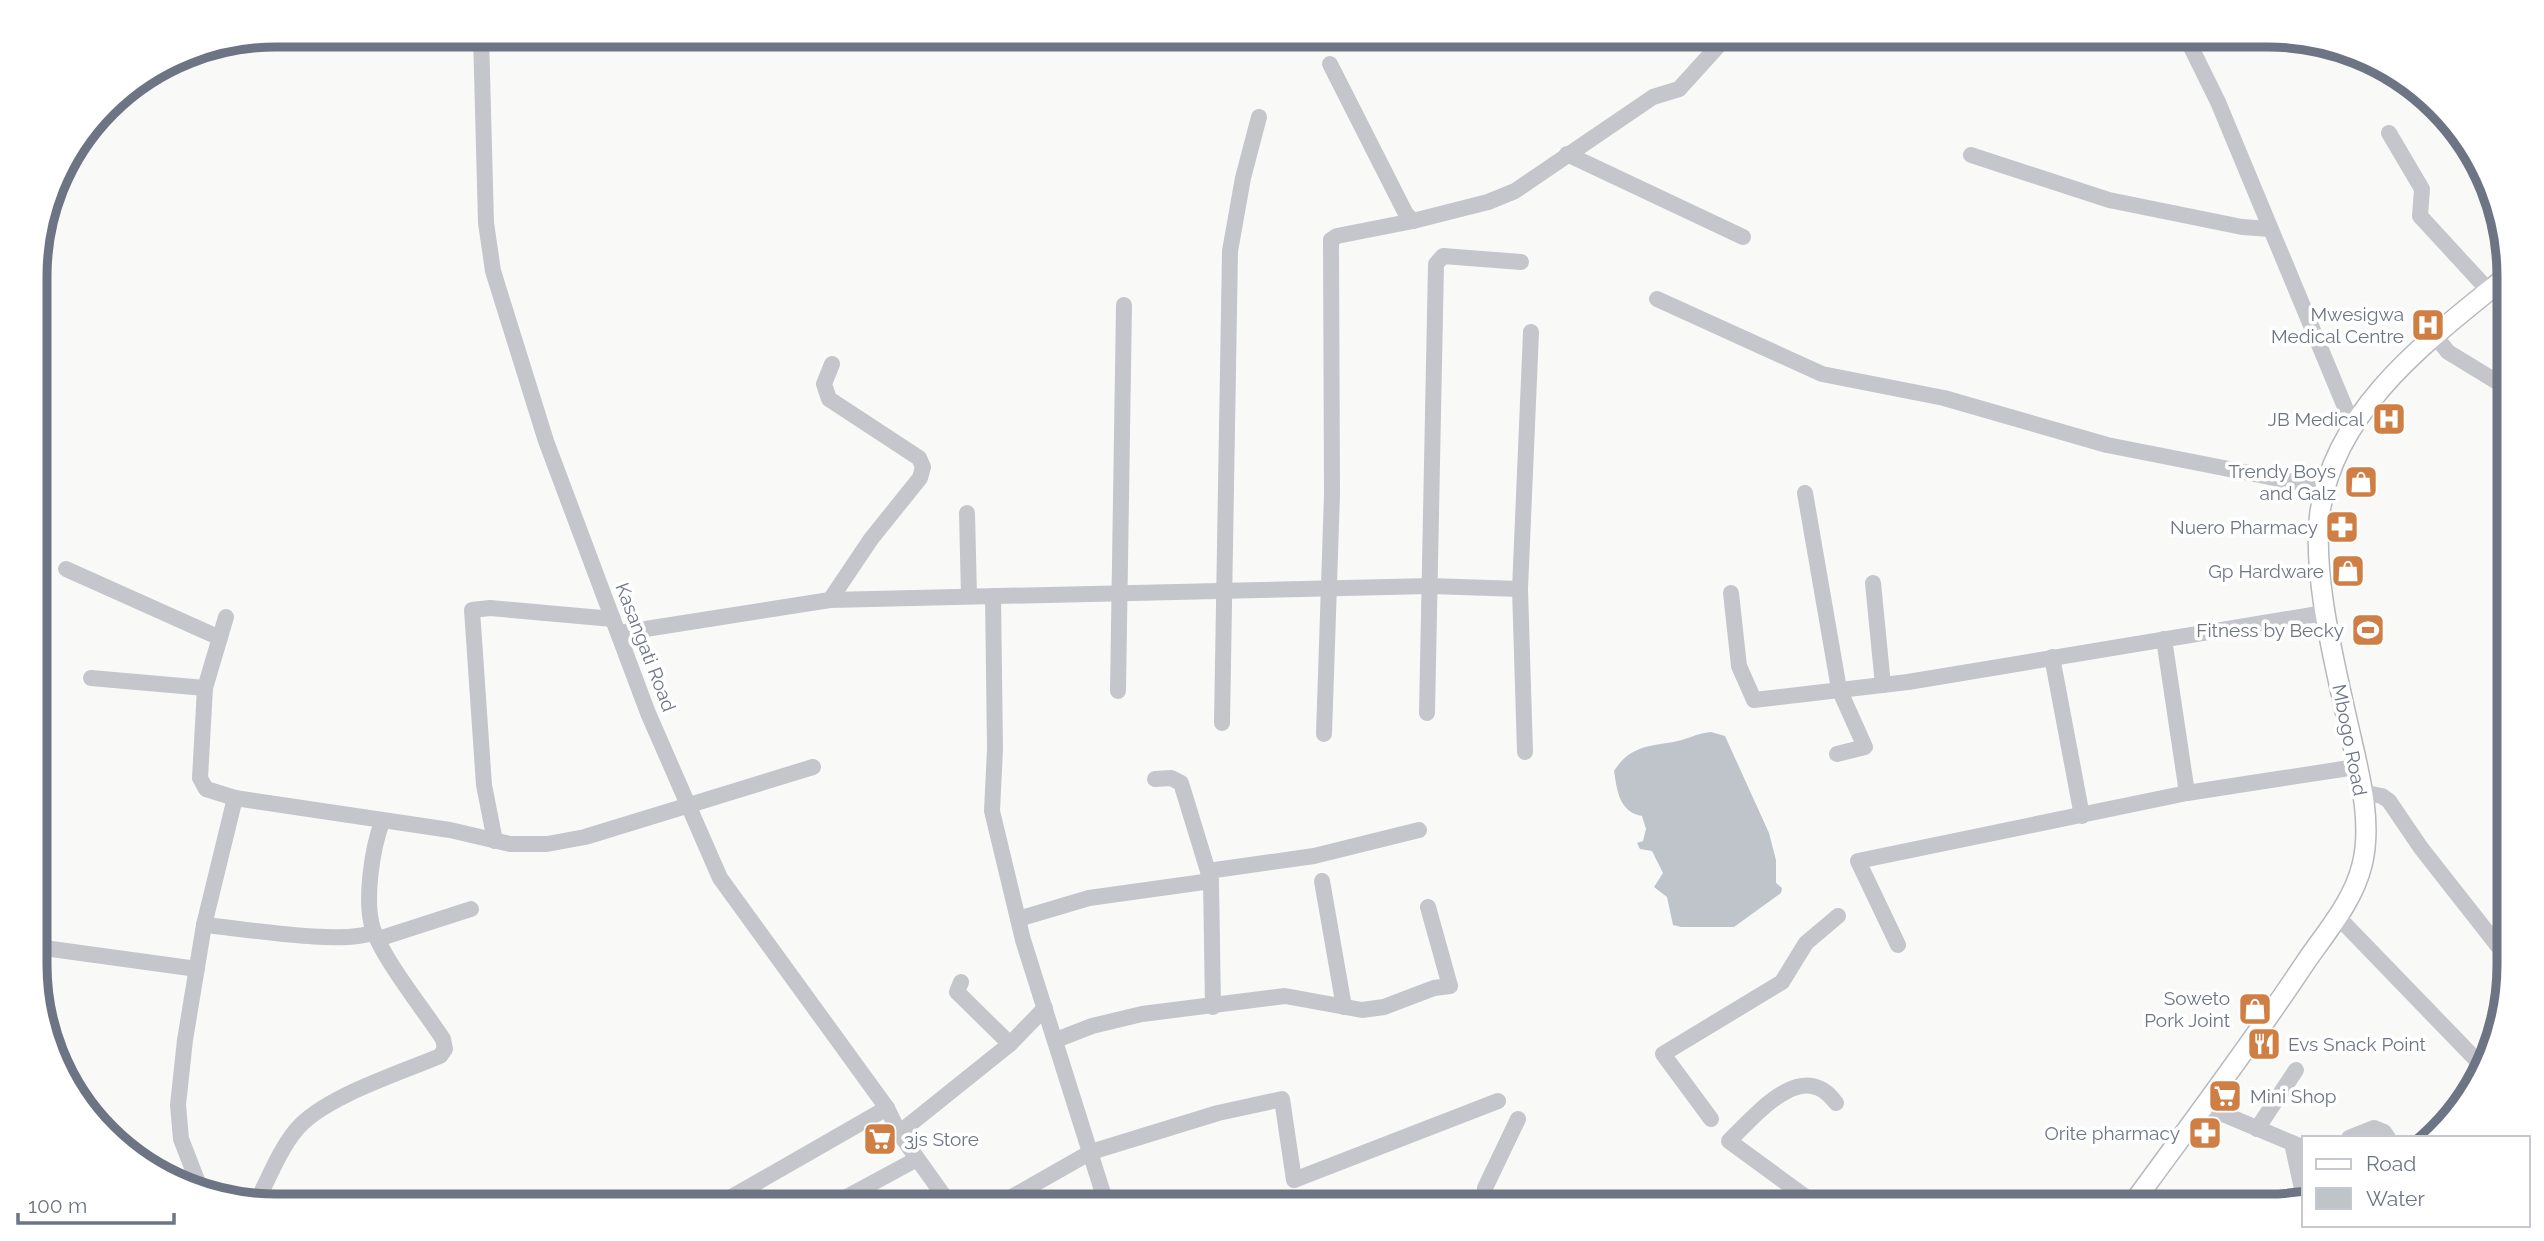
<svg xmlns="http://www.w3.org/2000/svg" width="2544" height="1241" viewBox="0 0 2544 1241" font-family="Raleway,sans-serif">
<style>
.water{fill:#bec4ca}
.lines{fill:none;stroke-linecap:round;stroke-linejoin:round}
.stream{stroke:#bec4ca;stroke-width:3.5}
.major-casing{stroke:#b6b8bd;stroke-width:22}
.minor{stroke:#c4c6cb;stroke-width:16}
.major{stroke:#fff;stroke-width:19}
.labels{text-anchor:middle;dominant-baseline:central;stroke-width:7;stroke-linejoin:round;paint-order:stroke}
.poi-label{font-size:19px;fill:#6d7585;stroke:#fff;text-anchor:end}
.street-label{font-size:19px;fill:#6d7585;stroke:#fff}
.rim{fill:none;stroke:#6d7585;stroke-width:9}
</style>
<rect width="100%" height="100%" fill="#f9faf8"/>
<path class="water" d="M1711,732L1725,736L1769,833L1776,860V883L1782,888L1781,893L1734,927H1681L1673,925L1667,897L1654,887L1663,873L1652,851L1640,849L1637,843L1643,841L1646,829L1642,816C1619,812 1617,790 1614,771C1629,747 1648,746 1673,742C1686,740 1697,733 1711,732Z"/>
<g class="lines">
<g class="stream">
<polyline points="53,197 116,96"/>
<polyline points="36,308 36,258"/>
</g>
<defs>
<path id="major" d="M2131,1206C2190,1125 2250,1046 2305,963C2326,932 2353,902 2362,865C2374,818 2356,762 2346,715C2333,657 2312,571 2320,512C2335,407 2431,338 2507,276"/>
</defs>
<use href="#major" class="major-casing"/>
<g class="minor">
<polyline points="481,35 486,223 493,271 546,441 648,713 720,878 887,1108 899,1133 951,1206"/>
<polyline points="2185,35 2218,102 2352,424"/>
<polyline points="1330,64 1406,214 1413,221"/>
<polyline points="2389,133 2422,189 2420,216 2489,291"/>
<polyline points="1567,154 1743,237"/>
<polyline points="1971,155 2109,200 2242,227 2270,229"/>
<polyline points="1657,299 1822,374 1944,398 2107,445 2325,488"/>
<polyline points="2436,337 2448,352 2507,388"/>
<polyline points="1805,493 1839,689 1865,747 1837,754"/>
<polyline points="967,513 969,596"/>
<polyline points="66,569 220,638"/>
<polyline points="1873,583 1883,685"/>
<polyline points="1520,589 1525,752"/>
<polyline points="1731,593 1739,666 1754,700 1908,682 2324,613"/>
<polyline points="993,596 995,749 992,811 1023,940 1107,1206"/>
<polyline points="830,600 871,539 920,478 923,467 919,458 829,399 824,384 832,364"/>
<polyline points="226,617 205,688 200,778 206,789 235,798"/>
<polyline points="620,633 830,600 1430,586 1520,589 1531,332"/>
<polyline points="2164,639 2187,793"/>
<polyline points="2052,657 2082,816"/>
<polyline points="91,678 205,688"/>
<polyline points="1118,691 1124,305"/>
<polyline points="1427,713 1436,264 1443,256 1521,262"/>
<polyline points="1222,723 1230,251 1243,178 1259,117"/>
<polyline points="1324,734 1332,494 1331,240 1337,236 1413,221 1488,202 1515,191 1653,97 1679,89 1728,35"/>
<polyline points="1155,779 1171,778 1181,783 1211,881 1213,1007"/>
<polyline points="2361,792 2382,796 2389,801 2421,848 2509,960"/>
<polyline points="495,841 484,785 472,610 490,608 613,619"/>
<polyline points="1208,871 1314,856 1419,830"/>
<polyline points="1322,881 1344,1007"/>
<polyline points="2338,917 2485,1069"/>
<polyline points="1018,919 1089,898 1211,881"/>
<path d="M204,925C240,928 345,946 373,932"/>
<polyline points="378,939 471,909"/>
<polyline points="1898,945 1858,861 2187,793 2356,767"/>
<polyline points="37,947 197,969"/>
<polyline points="961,982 957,992 1010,1044"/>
<polyline points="1056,1040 1092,1026 1142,1014 1285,996 1362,1010 1384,1007 1434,988 1450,986 1428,907"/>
<polyline points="2204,1106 2304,1148"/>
<polyline points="1711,1119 1663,1054 1782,982 1806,943 1838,916"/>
<polyline points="2257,1129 2296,1070"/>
<polyline points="899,1133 1010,1044 1045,1008"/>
<polyline points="2349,1138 2374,1128 2384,1132 2388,1138"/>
<polyline points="2292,1143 2304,1198"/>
<polyline points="200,1188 181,1139 178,1105 185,1040 204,925 235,798 450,830 510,844 547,844 585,837 813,767"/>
<path d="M257,1201C269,1178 279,1151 296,1130C323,1097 400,1073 440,1056L445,1049L443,1039C424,1010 383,959 373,929C364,902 372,849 382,822"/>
<polyline points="716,1206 887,1108"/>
<polyline points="830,1206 917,1159"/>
<polyline points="996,1206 1091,1152 1218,1113 1282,1099 1294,1180 1498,1101"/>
<polyline points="1486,1206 1485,1188 1518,1119"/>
<path d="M1818,1206L1729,1141C1755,1116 1803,1056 1836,1103"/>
</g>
<use href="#major" class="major"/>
</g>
<defs>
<symbol id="hospital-square" viewBox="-11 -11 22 22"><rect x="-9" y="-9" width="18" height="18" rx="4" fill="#cf7f43" stroke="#fff"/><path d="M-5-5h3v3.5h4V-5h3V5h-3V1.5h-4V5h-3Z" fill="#fff"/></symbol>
<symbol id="shop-square" viewBox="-11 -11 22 22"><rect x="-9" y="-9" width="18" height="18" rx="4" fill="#cf7f43" stroke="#fff"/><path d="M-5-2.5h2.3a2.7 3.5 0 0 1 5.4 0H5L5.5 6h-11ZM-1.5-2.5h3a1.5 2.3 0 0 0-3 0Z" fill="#fff"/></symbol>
<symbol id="pharmacy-square" viewBox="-11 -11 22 22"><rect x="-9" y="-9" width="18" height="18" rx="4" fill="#cf7f43" stroke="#fff"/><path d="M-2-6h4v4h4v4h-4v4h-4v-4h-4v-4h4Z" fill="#fff"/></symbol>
<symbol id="stadium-square" viewBox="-11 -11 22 22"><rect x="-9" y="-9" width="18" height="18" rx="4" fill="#cf7f43" stroke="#fff"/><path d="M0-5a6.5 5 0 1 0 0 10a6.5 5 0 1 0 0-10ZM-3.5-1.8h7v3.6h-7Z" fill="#fff"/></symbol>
<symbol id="restaurant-square" viewBox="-11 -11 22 22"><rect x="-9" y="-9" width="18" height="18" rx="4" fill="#cf7f43" stroke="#fff"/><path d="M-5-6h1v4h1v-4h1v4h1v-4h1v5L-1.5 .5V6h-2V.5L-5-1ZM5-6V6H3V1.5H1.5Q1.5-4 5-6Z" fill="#fff"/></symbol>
<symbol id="supermarket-square" viewBox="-11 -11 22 22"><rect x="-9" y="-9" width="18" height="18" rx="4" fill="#cf7f43" stroke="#fff"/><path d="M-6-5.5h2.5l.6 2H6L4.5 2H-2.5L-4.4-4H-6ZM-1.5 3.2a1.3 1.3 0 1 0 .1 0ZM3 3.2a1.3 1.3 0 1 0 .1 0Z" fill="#fff"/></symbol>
</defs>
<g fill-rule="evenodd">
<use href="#hospital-square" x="2409" y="306" width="38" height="38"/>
<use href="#hospital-square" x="2370" y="400" width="38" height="38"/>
<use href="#shop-square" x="2342" y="463" width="38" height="38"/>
<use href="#pharmacy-square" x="2323" y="508" width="38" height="38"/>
<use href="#shop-square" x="2329" y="552" width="38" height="38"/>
<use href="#stadium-square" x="2349" y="611" width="38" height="38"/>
<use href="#shop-square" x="2236" y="990" width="38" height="38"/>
<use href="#restaurant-square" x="2245" y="1025" width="38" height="38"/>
<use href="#supermarket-square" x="2206" y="1077" width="38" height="38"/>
<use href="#pharmacy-square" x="2186" y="1114" width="38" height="38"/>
<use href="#supermarket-square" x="861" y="1120" width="38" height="38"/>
</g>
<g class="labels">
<g class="poi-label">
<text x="2404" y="314">Mwesigwa<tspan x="2404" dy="22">Medical Centre</tspan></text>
<text x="2364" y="419">JB Medical</text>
<text x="2336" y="471">Trendy Boys<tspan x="2336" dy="22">and Galz</tspan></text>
<text x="2318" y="527">Nuero Pharmacy</text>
<text x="2324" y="571">Gp Hardware</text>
<text x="2344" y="630">Fitness by Becky</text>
<text x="2230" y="998">Soweto<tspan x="2230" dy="22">Pork Joint</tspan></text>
<text x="2288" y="1044" text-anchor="start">Evs Snack Point</text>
<text x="2250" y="1096" text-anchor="start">Mini Shop</text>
<text x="2180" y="1133">Orite pharmacy</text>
<text x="904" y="1139" text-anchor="start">3js Store</text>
</g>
<g class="street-label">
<text transform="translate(646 647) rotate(69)">Kasangati Road</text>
<text transform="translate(2350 740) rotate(79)">Mbogo Road</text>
</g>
</g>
<path d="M0 0H2544V1241H0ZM276 47H2268A229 229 0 0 1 2497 276V965A229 229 0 0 1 2268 1194H276A229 229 0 0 1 47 965V276A229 229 0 0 1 276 47Z" fill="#fff" fill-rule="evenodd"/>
<path class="rim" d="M276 47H2268A229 229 0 0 1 2497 276V965A229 229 0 0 1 2268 1194H276A229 229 0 0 1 47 965V276A229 229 0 0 1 276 47Z"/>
<rect x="2302" y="1136" width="228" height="91" fill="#ffffff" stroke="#c5c8ce" stroke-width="2"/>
<rect x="2316" y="1159" width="35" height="10" fill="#ffffff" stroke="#c5c8ce" stroke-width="2"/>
<text x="2366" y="1171" font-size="21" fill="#6d7585">Road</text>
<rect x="2316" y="1188" width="35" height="21" fill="#bec4ca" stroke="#c5c8ce" stroke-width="2"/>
<text x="2366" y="1206" font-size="21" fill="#6d7585">Water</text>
<path d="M18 1213v10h156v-10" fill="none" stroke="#6d7585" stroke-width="3.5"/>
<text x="28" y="1213" font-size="21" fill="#6d7585" stroke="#ffffff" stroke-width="5" paint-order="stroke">100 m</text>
</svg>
